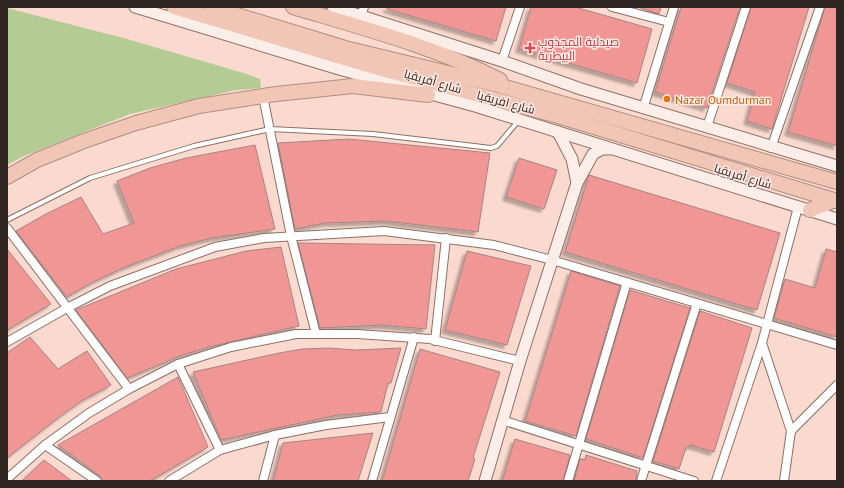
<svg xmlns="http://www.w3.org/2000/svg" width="844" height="488" viewBox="0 0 844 488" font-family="'PT Sans',Cairo,sans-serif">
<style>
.green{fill:#b4cc94}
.building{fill:#f09695;stroke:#a58584;filter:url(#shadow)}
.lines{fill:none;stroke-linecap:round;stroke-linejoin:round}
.lane-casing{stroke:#8c7066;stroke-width:6}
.street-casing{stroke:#8c7066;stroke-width:10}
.secondary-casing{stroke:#8c7066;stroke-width:13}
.highway-casing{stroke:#ae8e82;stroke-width:16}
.lane{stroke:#fff;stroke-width:4}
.street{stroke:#fff;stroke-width:8}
.secondary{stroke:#fbeee9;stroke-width:11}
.highway{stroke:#f2c6b7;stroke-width:14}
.health-dot{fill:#e0444e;stroke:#feeae3;stroke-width:1.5}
.food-dot{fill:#e8710a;stroke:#feeae3;stroke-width:1.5}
.labels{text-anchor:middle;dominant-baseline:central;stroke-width:3;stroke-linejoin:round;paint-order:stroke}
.health-label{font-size:12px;fill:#be3a42;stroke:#feeae3;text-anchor:start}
.street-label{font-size:12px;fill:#312521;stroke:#feeae3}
.food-label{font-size:12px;fill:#c56008;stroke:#feeae3;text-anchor:start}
</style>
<defs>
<filter id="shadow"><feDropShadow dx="-3.5" dy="3.5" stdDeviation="1" flood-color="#0004"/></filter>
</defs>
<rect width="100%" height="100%" fill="#fadace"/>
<polygon class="green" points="7,8 127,39 247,74 260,79 261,88 236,90 130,114 24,156 7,165"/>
<g class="building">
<polygon points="387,7 506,7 496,41 387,9"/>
<polygon points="531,7 575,7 652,29 637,83 519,49"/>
<polygon points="638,7 661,7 659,14"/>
<polygon points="681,7 740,7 707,108 655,92"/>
<polygon points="751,7 809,7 772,129 747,121 755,92 727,83"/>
<polygon points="825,7 837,7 837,146 788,132"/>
<polygon points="349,139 490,153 478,232 386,221 325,223 295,229 278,143"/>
<polygon points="255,145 275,229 212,238 180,246 123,268 91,283 67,297 16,231 46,214 81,197 103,234 134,223 117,181 150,168 186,158"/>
<polygon points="519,158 557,170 544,209 506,197"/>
<polygon points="589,175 780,233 757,310 565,252"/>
<polygon points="298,243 435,245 426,329 382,325 320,328"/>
<polygon points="281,247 299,326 209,347 180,356 127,378 76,310 176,269 246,251"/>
<polygon points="7,249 51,304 7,330"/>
<polygon points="826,249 837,252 837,337 774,318 785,279 815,288"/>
<polygon points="467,251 531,266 507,345 445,330"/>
<polygon points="571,271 620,286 576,436 525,421"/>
<polygon points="630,290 690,308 643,458 586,439"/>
<polygon points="700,311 752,328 714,452 691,445 686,448 679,469 653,461"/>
<polygon points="30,337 58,369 87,351 111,385 83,400 58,418 7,458 7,353"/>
<polygon points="328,348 356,350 401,348 391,383 388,383 381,412 338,415 221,440 193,372 279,353 302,349"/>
<polygon points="420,349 500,372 473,458 475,459 468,481 382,481"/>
<polygon points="178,377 208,447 150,481 103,481 100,476 58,445"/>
<polygon points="373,433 358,481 273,481 283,443"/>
<polygon points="515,439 570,455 563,481 502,481"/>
<polygon points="586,455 637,471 636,481 574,481 580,459 585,460"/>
<polygon points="44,460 72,481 22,481"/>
</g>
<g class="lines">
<defs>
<polyline id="lane" points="7,220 90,178 194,146 270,129 373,134 491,148 497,146 519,120"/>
<g id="street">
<polyline points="612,7 669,22"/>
<polyline points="361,16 364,7"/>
<polyline points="502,61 520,7"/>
<polyline points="263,96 291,236 316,334"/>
<polyline points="643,109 674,7"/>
<polyline points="707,127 746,7"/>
<polyline points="771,148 820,7"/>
<polyline points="7,228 129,389"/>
<polyline points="435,341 446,238"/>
<polyline points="7,342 67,308 110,286 215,247 264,238 384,231 494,245 552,260 837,345"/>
<polyline points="762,343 791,431 784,481"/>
<polyline points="178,364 220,450"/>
<polyline points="502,420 694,481"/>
<polyline points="791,431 837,385"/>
<polyline points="45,445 97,481"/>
<polyline points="7,479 45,445 89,413 129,389 178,364 231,347 296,334 357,334 430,339 520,361"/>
<polyline points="169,481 220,450 275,435 326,425 390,417"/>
<polyline points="263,481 275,435"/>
<polyline points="372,481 414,337"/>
<polyline points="568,481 627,282"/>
<polyline points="641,481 697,303"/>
<polyline points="716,481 762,343 798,207"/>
</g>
<g id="secondary">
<polyline points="135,7 339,69 475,106 837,219"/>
<polyline points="333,7 502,61 581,89 837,166"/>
<polyline points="558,132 572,159 577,183"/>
<polyline points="485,481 520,361 577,183 593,154 602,149 610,149"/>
</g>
<g id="highway">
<polyline points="174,7 378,68 558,116 837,201"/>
<polyline points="211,7 345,48 498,85 837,182"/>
<path d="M293,7C363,28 435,47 500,80"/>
<polyline points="7,177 37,160 84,141 136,123 199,106 276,94 353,86 428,95"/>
<polyline points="810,210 835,200"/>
</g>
</defs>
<use href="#lane" class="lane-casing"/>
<use href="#street" class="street-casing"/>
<use href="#secondary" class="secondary-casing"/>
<use href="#highway" class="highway-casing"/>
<use href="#lane" class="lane"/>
<use href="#street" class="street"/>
<use href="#secondary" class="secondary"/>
<use href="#highway" class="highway"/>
</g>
<path class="health-dot" d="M528 42h4v4h4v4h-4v4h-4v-4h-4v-4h4z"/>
<circle class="food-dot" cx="667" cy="99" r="4"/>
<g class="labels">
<g class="health-label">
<text x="538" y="41">صيدلية المجذوب<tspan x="538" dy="14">البيطرية</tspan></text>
</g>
<g class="street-label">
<text transform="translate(433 81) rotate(16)">شارع أفريقيا</text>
<text transform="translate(506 102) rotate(15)">شارع افريقيا</text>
<text transform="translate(743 176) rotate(17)">شارع أفريقيا</text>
</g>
<g class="food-label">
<text x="675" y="99">Nazar Oumdurman</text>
</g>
</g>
<rect width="844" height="488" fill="none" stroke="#312521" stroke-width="16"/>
</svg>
